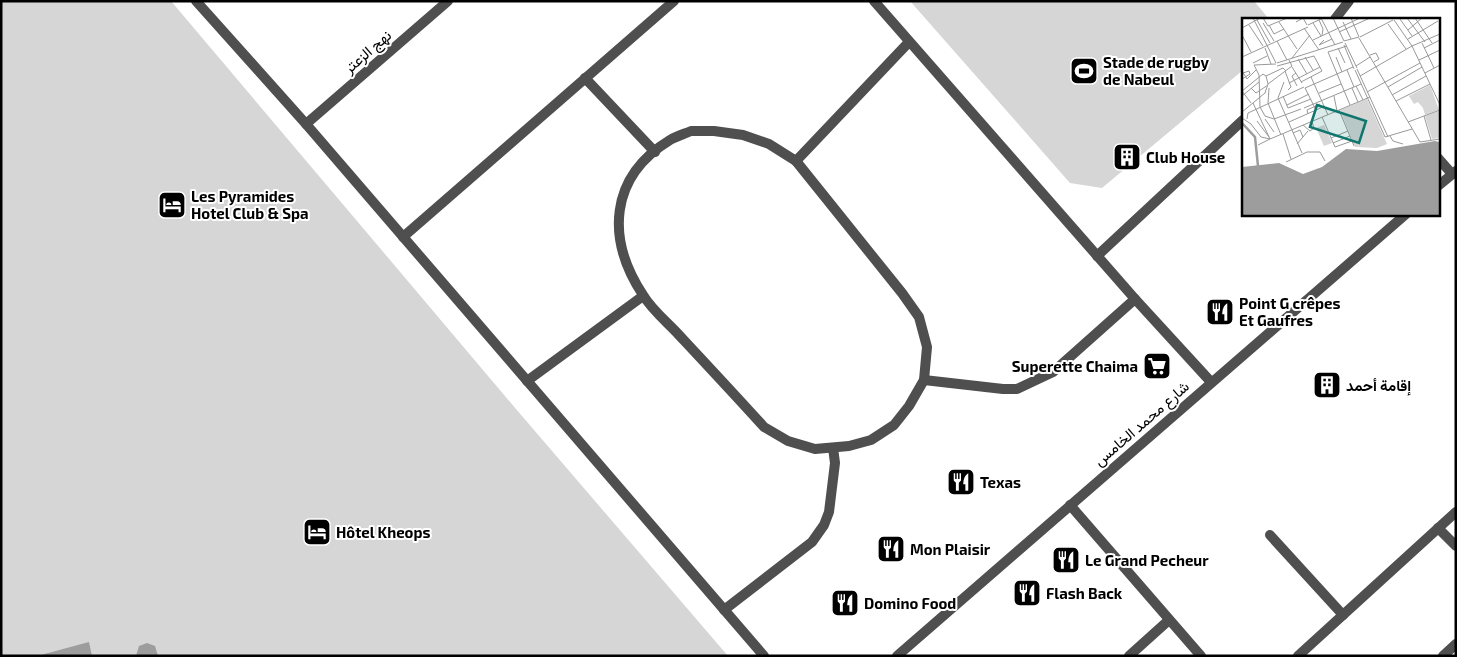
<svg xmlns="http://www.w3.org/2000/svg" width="1457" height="657" viewBox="0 0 1457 657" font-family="'Exo 2',Vazirmatn,sans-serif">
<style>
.green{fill:#d6d6d6}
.water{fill:#9d9d9d}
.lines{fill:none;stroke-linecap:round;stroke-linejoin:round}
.minor{stroke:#4f4f4f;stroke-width:10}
.labels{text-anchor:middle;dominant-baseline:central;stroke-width:4;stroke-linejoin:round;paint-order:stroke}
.street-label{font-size:15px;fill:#000;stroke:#fff}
.poi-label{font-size:15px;font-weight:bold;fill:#000;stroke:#fff;text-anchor:start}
.inset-river{fill:none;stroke:#9d9d9d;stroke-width:2.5}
.inset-road{fill:none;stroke:#999;stroke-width:1}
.view{fill:#0f766e;fill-opacity:0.15;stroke:#0f766e;stroke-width:2.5}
.inset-edge{fill:none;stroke:#000;stroke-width:2.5}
</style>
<rect width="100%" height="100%" fill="#fff"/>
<g class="green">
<polygon points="1,1 171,1 516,409 728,656 1,656"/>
<polygon points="910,1 1254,1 1269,19 1243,19 1243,70 1102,188 1070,183"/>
</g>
<g class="water">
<polygon points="89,642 92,656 37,656"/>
<polygon points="147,643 155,646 158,656 136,656 139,646"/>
</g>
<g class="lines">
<g class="minor">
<polyline points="196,1 306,124 764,656"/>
<polyline points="874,1 1135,299 1211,382"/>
<polyline points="1335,19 1349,1"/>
<polyline points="585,78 655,152"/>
<polyline points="306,124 448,1"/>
<path d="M691,131H714L743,135L769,144L796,161L902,293L919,317L927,347L924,380L909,406L894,425L871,440L849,446L815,449L788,441L764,427C736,396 707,365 679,335C667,322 652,310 643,295C606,239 609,177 670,140C677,136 684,134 691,131Z"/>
<polyline points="1438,158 1452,174"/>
<polyline points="796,161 909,42"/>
<polyline points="1438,186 1456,171"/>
<polyline points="403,237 674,1"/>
<polyline points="1097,256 1243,120"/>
<polyline points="924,380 1003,389 1017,389 1053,372 1135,299"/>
<polyline points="527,381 643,296"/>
<polyline points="1070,505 1201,656"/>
<polyline points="1438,528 1456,546"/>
<polyline points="1270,535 1343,615"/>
<polyline points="724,610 812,542 824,525 829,512 835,463 833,448"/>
<polyline points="897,656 1406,214"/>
<polyline points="1129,656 1169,620"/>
<polyline points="1298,656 1456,512"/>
<polyline points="1443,656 1456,644"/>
</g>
</g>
<defs>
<symbol id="stadium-square" viewBox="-11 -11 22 22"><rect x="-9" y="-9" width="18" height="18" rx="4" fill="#000" stroke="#fff"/><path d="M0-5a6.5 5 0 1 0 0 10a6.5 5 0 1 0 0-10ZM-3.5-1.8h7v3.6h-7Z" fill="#fff"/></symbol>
<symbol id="building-square" viewBox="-11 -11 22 22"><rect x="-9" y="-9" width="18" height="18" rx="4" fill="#000" stroke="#fff"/><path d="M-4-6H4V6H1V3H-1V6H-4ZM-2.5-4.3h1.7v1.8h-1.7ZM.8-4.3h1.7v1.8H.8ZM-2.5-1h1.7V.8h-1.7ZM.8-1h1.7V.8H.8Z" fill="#fff"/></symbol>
<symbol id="hotel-square" viewBox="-11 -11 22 22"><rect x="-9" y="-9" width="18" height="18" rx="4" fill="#000" stroke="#fff"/><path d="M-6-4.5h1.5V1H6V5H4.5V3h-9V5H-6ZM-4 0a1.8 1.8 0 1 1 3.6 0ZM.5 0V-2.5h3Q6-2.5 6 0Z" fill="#fff"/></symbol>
<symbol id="restaurant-square" viewBox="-11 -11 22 22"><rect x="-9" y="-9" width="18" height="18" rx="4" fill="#000" stroke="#fff"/><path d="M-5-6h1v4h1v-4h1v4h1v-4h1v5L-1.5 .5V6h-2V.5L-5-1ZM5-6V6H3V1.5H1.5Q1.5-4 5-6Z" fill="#fff"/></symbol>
<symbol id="supermarket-square" viewBox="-11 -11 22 22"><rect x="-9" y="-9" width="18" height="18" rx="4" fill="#000" stroke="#fff"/><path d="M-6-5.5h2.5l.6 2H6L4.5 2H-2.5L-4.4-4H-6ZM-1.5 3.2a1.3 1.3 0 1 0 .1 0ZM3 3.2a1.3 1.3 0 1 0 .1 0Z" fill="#fff"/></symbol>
</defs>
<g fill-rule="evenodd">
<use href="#stadium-square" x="1068" y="55" width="32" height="32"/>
<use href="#building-square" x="1111" y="141" width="32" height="32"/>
<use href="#hotel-square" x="156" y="189" width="32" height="32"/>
<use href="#restaurant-square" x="1204" y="296" width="32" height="32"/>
<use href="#supermarket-square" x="1141" y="350" width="32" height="32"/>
<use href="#building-square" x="1311" y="369" width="32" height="32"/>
<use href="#restaurant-square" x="945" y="466" width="32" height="32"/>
<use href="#hotel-square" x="301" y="516" width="32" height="32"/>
<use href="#restaurant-square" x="875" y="533" width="32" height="32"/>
<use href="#restaurant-square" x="1050" y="544" width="32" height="32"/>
<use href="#restaurant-square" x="1011" y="577" width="32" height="32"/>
<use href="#restaurant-square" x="829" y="587" width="32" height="32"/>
</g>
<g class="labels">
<g class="street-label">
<text transform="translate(367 51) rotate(-41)">نهج الزعتر</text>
<text transform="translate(1141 423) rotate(-41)">شارع محمد الخامس</text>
</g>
<g class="poi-label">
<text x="1103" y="62">Stade de rugby<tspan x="1103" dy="17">de Nabeul</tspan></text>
<text x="1146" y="157">Club House</text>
<text x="191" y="196">Les Pyramides<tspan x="191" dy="17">Hotel Club &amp; Spa</tspan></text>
<text x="1239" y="303">Point G crêpes<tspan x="1239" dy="17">Et Gaufres</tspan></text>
<text x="1138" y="366" text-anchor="end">Superette Chaima</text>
<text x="1346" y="385">إقامة أحمد</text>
<text x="980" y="482">Texas</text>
<text x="336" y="532">Hôtel Kheops</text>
<text x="910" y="549">Mon Plaisir</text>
<text x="1085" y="560">Le Grand Pecheur</text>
<text x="1046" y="593">Flash Back</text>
<text x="864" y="603">Domino Food</text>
</g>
</g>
<g transform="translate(1242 18)">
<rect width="198" height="198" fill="#fff"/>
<path d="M188,67L197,92L183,97L181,90L176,84L172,86L167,78ZM125,81L145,126L135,130L113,129L98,92ZM197,93V120L190,121L183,98ZM82,107L90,125L82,128L74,110Z" fill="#d6d6d6"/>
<path d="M193,123L197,124V197H0V149L37,145L61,156L80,149L104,131L135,133Z" fill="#9d9d9d"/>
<path class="inset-river" d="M0,105L13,119L16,148"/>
<path class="inset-road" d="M11,0L34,45M21,0L26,8L45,0M79,0L93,27M91,0L102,23M109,0L117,19M165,0L183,24M173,0L190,25M158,1L170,18M15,2L28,25M77,2L81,11L80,17M152,2L170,28L198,87M37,4L55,31M54,4L61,0L65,7M101,4L109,21M21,5L32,23M71,5L79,18M146,6L164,31M7,7L21,28M27,7L32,16L42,11M66,7L81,0M0,10L18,0M62,10L77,32M166,12L180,0M97,14L128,0M0,17L9,34M118,19L151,2M117,20L178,124L198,121M166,21L196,3M71,22L118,0M82,22L77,27L90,21M35,23L45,42M102,23L117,19M103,25L115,50M180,25L192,50M102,27L112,51M105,28L86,34L108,87M170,28L198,16M23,30L29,46M96,30L103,45M182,30L198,22M128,37L134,35L137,41L132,44M0,39L66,9M63,39L71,52M94,39L100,54M50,40L68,17M56,41L65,56M177,42L198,32M11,45L25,38M35,45L101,24M12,47L17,57L18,89L23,98L32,101L59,91M12,47L34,46M35,48L72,38L80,53L59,64M114,48L128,39M50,49L60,65M115,51L146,119M105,52L112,69M113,52L143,119L170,111M0,53L5,61L14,52M43,53L49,69L46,72M54,55L50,58L55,68M183,55L198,47M118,58L170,28M69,59L86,97M0,61L8,56L7,53L1,55M42,64L36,80L60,135M47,65L78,49M26,66L24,58L41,50L44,53M114,68L121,82M146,69L180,49M9,70L14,75L26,67M27,70L26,85L39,117M63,70L111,49M63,70L74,92M110,70L116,84M125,74L178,45M77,75L99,66M150,77L184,58M0,78L17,64M41,78L46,90L69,81M92,78L95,93M154,83L188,66M9,85L0,73L21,56L24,58M11,85L28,121L16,127M45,87L67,76M62,90L119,66M97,92L112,128M0,94L23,75L26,66L50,48L47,42M66,96L65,92L78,86M182,98L189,122M80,99L93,129L110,123M0,100L9,106L19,119L28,121L128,79M5,101L6,95L62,69M23,101L32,114M15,103L27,119M47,104L83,88M166,104L198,92M61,107L68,113L72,110L70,104M51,115L58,112L61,119M41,116L49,141M148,118L151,123L161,126M89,120L106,113M91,125L108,118M55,126L66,113M44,144L65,134H78L83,143"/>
<path class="view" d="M75,87L124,103L117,125L68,109Z"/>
<rect width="198" height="198" class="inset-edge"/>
</g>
<rect width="1457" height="657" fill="none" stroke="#000000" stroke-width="5"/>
</svg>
